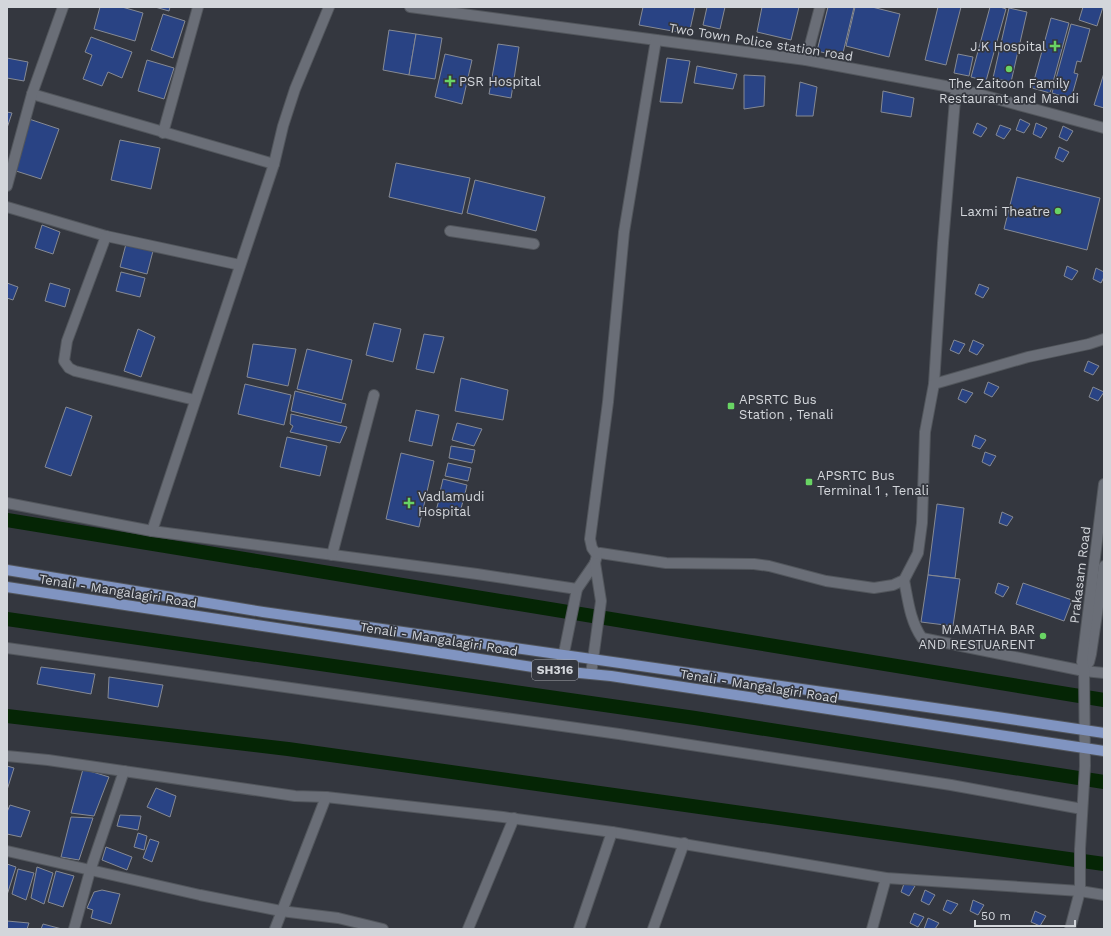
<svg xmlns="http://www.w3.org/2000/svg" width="1111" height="936" viewBox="0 0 1111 936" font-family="'Work Sans',sans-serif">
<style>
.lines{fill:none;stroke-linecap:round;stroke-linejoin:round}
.canal{stroke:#052505;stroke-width:14}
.building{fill:#294384;stroke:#868a93}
.street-casing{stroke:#52565c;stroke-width:12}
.secondary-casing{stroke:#52565c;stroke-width:12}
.primary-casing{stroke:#52565c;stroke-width:12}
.street{stroke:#6a6e77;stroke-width:10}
.secondary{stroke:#6a6e77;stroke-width:10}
.primary{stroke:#8094c1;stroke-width:10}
.poi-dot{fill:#69d464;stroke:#34373f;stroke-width:1.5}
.labels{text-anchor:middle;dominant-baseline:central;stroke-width:3.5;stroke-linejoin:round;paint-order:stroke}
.shield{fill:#34373f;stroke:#a3a6ac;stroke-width:1}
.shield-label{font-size:12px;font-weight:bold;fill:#d3d6db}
.street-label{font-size:13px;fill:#d3d6db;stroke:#34373f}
.poi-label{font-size:13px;fill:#d3d6db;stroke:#34373f;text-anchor:start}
</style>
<rect width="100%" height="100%" fill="#34373f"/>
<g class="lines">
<g class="canal">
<polyline points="7,520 1104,700"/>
<polyline points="7,619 695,718 1104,782"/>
<polyline points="7,716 288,749 1104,864"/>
</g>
</g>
<g class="building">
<polygon points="100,7 122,7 143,13 135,41 94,29"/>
<polygon points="155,7 170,7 169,11"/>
<polygon points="643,7 695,7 689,34 639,25"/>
<polygon points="707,7 725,7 720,29 703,25"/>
<polygon points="762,7 799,7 791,40 757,32"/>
<polygon points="828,7 854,7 842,57 817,51"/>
<polygon points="855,7 872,7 900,14 889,57 846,46"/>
<polygon points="938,7 961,7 946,65 925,60"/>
<polygon points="990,7 1000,7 1006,9 986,81 971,77"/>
<polygon points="1083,7 1103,7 1097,26 1079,20"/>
<polygon points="1009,8 1027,12 1011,82 993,78"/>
<polygon points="163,14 185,21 173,58 151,50"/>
<polygon points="1051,18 1069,23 1050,93 1032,88"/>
<polygon points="1071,24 1090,29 1081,62 1077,61 1074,73 1078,74 1071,99 1052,93"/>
<polygon points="389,30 416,34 409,75 383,70"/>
<polygon points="416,34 442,38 435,79 409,75"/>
<polygon points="91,37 132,52 122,78 108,72 102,86 83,79 92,55 85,52"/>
<polygon points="498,44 519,47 511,98 489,94"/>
<polygon points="445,54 472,60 462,104 435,97"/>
<polygon points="958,54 973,57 969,76 954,73"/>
<polygon points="7,58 28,62 24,81 7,78"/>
<polygon points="667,58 690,61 682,103 660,102"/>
<polygon points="147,60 174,68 164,99 138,91"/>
<polygon points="697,66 737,74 733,89 694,83"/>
<polygon points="1104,73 1104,108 1094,105"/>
<polygon points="744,75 765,76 764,106 744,109"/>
<polygon points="800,82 817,87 813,116 796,116"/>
<polygon points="883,91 914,98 911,117 881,112"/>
<polygon points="7,112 12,113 7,128"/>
<polygon points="29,119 59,129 41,179 13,170"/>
<polygon points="1020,119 1030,124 1024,133 1016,130"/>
<polygon points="977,123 987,128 981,137 973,133"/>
<polygon points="1036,123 1047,128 1041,138 1033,134"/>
<polygon points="1000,125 1011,129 1004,139 996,135"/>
<polygon points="1063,126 1073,131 1067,141 1059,137"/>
<polygon points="120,140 160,148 151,189 111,180"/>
<polygon points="1059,147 1069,152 1063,162 1055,158"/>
<polygon points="396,163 470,178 462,214 389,197"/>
<polygon points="1017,177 1100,198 1087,250 1004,229"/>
<polygon points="475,180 545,197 536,231 467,213"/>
<polygon points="42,225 60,232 53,254 35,248"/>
<polygon points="126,244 153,251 147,274 120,267"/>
<polygon points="1067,266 1078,271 1072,280 1064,276"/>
<polygon points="1096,268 1104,272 1104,277 1101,283 1093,279"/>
<polygon points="121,272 145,278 140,297 116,291"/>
<polygon points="7,283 18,287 13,300 7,298"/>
<polygon points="50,283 70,289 65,307 45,301"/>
<polygon points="979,284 989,288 983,298 975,294"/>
<polygon points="374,323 401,329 393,362 366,355"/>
<polygon points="138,329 155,337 141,377 124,371"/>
<polygon points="424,334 444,337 434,373 416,369"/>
<polygon points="954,340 965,344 959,354 950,350"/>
<polygon points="973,340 984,345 977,355 969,351"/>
<polygon points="253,344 296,349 288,386 247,377"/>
<polygon points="307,349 352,360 342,400 297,389"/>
<polygon points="1088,361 1099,366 1093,375 1084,371"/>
<polygon points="461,378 508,390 503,420 455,411"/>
<polygon points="988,382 999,387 992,397 984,393"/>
<polygon points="245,384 291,395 284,425 238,414"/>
<polygon points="1093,387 1104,392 1098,401 1089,397"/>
<polygon points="962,389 973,393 966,403 958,399"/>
<polygon points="295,391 346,404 341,423 291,411"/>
<polygon points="66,407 92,416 71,476 45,467"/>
<polygon points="416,410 439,415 432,446 409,441"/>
<polygon points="291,414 347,427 340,443 290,432 293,426 290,424"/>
<polygon points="457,423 482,429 474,446 452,440"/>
<polygon points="975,435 986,440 980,449 972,446"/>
<polygon points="287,437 327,446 320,476 280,467"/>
<polygon points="451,446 475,450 472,463 449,458"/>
<polygon points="985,452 996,456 990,466 982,462"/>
<polygon points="401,453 434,461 419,527 386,519"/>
<polygon points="448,463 471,468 468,481 445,476"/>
<polygon points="443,479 467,485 464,498 440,492"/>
<polygon points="440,496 463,501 459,516 436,511"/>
<polygon points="937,504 964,508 955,578 928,575"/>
<polygon points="1002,512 1013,517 1007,526 999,523"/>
<polygon points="928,575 960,579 953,626 921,622"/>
<polygon points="998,583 1009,587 1003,597 995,593"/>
<polygon points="1023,583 1072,600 1064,621 1016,604"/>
<polygon points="41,667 95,674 91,694 37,684"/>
<polygon points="109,677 163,685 158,707 108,698"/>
<polygon points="7,766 14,768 7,790"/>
<polygon points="83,769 109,777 94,816 71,813"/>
<polygon points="156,788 176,796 170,817 147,807"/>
<polygon points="10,805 30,811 21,837 7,834 7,812"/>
<polygon points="120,815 141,816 138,830 117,826"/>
<polygon points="71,817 93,818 79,860 61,857"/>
<polygon points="138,833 147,836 144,850 134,847"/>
<polygon points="150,839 159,842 152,862 143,858"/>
<polygon points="106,847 132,857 127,870 102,860"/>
<polygon points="7,864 16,867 7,895"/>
<polygon points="37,867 53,873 44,904 31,898"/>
<polygon points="18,869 34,873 26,900 12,894"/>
<polygon points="56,871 74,876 63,907 48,902"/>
<polygon points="905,881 915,886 909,896 901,892"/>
<polygon points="102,890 120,894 111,924 91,918 93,910 87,908 94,892"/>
<polygon points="925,890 935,895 929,905 921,901"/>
<polygon points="947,900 958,904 951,914 943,910"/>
<polygon points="973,900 984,905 978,915 970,911"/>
<polygon points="1035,911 1046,916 1040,926 1031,922"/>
<polygon points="914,913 924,917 918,927 910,923"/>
<polygon points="928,918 939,923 935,929 924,929"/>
<polygon points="7,921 29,923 27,929 7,929"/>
<polygon points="43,924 62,929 41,929"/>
</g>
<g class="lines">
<defs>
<g id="street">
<polyline points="806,60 820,7"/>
<polyline points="32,94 274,164"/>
<polyline points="163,133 198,7"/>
<polyline points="7,186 32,94 63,7"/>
<polyline points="7,207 106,236 240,265"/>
<polyline points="450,231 534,244"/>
<polyline points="106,236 67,341 64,361 69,368 75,371 195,400"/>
<polyline points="934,384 943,243 956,88"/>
<polyline points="7,503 152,531 477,574 577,589"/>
<polyline points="152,531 274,164 283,126 295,89 329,7"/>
<polyline points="332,555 374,395"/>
<polyline points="595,563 597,555 600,553 666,563 754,564 769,566 826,581 874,588 893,585 904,580 918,553 922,523 925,432 934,384 1028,357 1089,344 1104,339"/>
<path d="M904,580C908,600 910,621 922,638L1084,671L1104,673"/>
<polyline points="7,648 619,734 951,785 1082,809"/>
<polyline points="7,756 48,760 295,796 326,797 503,817 612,832 886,878 1080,891 1104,895"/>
<polyline points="7,851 200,895 281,911 338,918 383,929"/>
<polyline points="74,929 90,871 124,771"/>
<polyline points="275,929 326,797"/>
<polyline points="468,929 514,818"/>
<polyline points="579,929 612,832"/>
<polyline points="653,929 684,843"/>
<polyline points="872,929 886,878"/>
</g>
<g id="secondary">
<polyline points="410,7 806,60 956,88 1104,128"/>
<polyline points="597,555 592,548 590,539 608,402 624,232 656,40"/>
<polyline points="1084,668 1089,662 1091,654 1104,566"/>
<polyline points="559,671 565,648 577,589 595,563"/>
<polyline points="591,674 601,601 595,563"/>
<polyline points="1070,929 1080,891 1080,849 1085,766 1084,668 1082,662 1104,484"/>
</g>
<g id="primary">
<polyline points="7,570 263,612 997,717 1104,733"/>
<polyline points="7,587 559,671 611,676 1104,751"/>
</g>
</defs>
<use href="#street" class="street-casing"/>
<use href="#secondary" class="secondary-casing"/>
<use href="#primary" class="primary-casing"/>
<use href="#street" class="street"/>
<use href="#secondary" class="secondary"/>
<use href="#primary" class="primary"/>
</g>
<g class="poi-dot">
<path d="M1053 40h4v4h4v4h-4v4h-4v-4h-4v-4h4z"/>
<circle cx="1009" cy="69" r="4"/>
<path d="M448 75h4v4h4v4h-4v4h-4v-4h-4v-4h4z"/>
<circle cx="1058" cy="211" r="4"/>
<rect x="727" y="402" width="8" height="8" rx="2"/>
<rect x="805" y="478" width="8" height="8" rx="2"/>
<path d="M407 497h4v4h4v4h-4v4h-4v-4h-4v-4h4z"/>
<circle cx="1043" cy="636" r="4"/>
</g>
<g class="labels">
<rect class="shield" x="532" y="660" width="46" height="20" rx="3"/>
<g class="shield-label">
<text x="555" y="670">SH316</text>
</g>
<g class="street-label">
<text transform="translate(761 42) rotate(9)">Two Town Police station road</text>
<text transform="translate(1080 575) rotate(-83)">Prakasam Road</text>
<text transform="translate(118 591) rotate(9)">Tenali - Mangalagiri Road</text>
<text transform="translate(439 639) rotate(9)">Tenali - Mangalagiri Road</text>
<text transform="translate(759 686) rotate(9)">Tenali - Mangalagiri Road</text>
</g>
<g class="poi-label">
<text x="1046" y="46" text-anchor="end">J.K Hospital</text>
<text x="459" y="81">PSR Hospital</text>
<text x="1009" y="83" text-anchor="middle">The Zaitoon Family<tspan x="1009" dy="15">Restaurant and Mandi</tspan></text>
<text x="1050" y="211" text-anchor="end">Laxmi Theatre</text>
<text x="739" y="399">APSRTC Bus<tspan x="739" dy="15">Station , Tenali</tspan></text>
<text x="817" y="475">APSRTC Bus<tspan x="817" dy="15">Terminal 1 , Tenali</tspan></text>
<text x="418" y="496">Vadlamudi<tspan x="418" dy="15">Hospital</tspan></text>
<text x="1035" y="629" text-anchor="end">MAMATHA BAR<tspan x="1035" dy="15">AND RESTUARENT</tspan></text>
</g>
</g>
<rect width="1111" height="936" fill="none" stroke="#d3d6db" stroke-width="16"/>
<path d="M975 920v6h100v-6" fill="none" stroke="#d3d6db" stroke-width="2"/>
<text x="981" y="920" font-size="12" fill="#d3d6db" stroke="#34373f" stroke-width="3" paint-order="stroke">50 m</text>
</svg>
